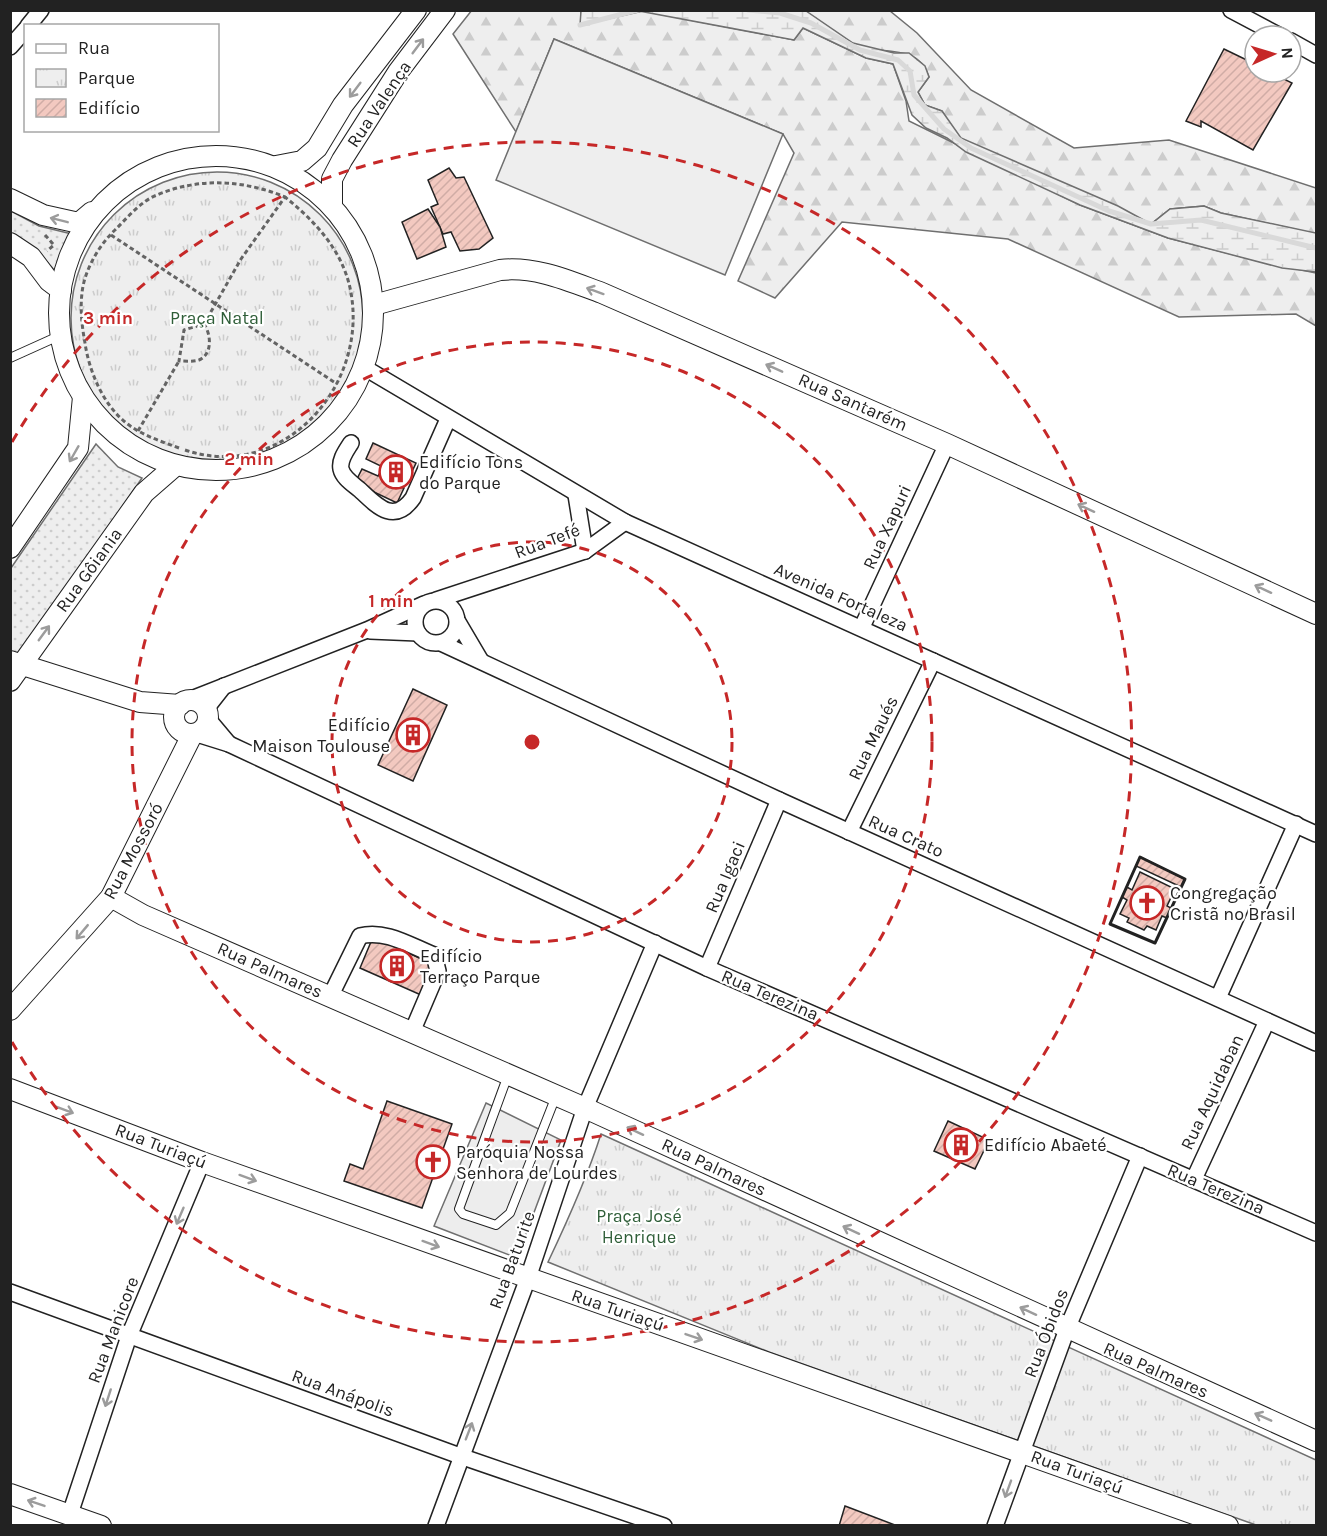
<svg xmlns="http://www.w3.org/2000/svg" width="1327" height="1536" viewBox="0 0 1327 1536" font-family="Karla,sans-serif">
<style>
.grass{fill:url(#grass-dots);stroke:#6f6f6f;stroke-width:1.5}
.forest{fill:url(#forest-firs);stroke:#6f6f6f;stroke-width:1.5}
.wetland{fill:url(#wetland-marsh);stroke:#6f6f6f;stroke-width:1.5}
.park{fill:url(#park-tufts);stroke:#6f6f6f;stroke-width:1.5}
.pitch{fill:#eee;stroke:#6f6f6f;stroke-width:1.5}
.parking{fill:#ededed;stroke:#6f6f6f;stroke-width:1.5}
.lines{fill:none;stroke-linecap:round;stroke-linejoin:round}
.stream{stroke:#d9d9d9;stroke-width:5}
.building{fill:url(#building-hatch);stroke:#222;stroke-width:1.5}
.service-casing{stroke:#222;stroke-width:10}
.minor-casing{stroke:#222;stroke-width:18}
.tertiary-casing{stroke:#222;stroke-width:22}
.path{stroke:#646464;stroke-width:3;stroke-dasharray:4.5 3;stroke-linecap:butt}
.service{stroke:#fff;stroke-width:8}
.minor{stroke:#fff;stroke-width:15}
.tertiary{stroke:#fff;stroke-width:20}
.wall{stroke:#222;stroke-width:3}
.oneway{stroke:#9c9c9c}
.ring{fill:none;stroke:#c62828;stroke-width:3;stroke-dasharray:10 8}
.labels{text-anchor:middle;dominant-baseline:central;stroke-width:4.5;stroke-linejoin:round;paint-order:stroke}
.street-label{font-size:18px;fill:#222;stroke:#fff}
.park-label{font-size:18px;fill:#2f5e38;stroke:#fff}
.poi-label{font-size:18px;fill:#222;stroke:#fff;text-anchor:start}
.centre{fill:#c62828;stroke:#fff;stroke-width:3}
.ring-label{font-size:18px;text-anchor:middle;font-weight:bold;fill:#c62828;stroke:#fff;stroke-width:4.5;stroke-linejoin:round;paint-order:stroke}
</style>
<defs>
<pattern id="grass-dots" width="8" height="8" patternUnits="userSpaceOnUse" patternTransform="scale(1.5)"><rect width="8" height="8" fill="#eee"/><path d="M2 2h.1M6 6h.1" fill="none" stroke="#ccc" stroke-width="1.8" stroke-linecap="round"/></pattern>
<pattern id="forest-firs" width="22" height="20" patternUnits="userSpaceOnUse" patternTransform="scale(1.5)"><rect width="22" height="20" fill="#eee"/><path d="M5 1l3.5 6h-7zM16 11l3.5 6h-7z" fill="#ccc"/></pattern>
<pattern id="wetland-marsh" width="20" height="14" patternUnits="userSpaceOnUse" patternTransform="scale(1.5)"><rect width="20" height="14" fill="#eee"/><path d="M1 5h8M5 5V1M11 12h8M15 12V8" fill="none" stroke="#ccc"/></pattern>
<pattern id="park-tufts" width="24" height="20" patternUnits="userSpaceOnUse" patternTransform="scale(1.5)"><rect width="24" height="20" fill="#eee"/><path d="M3 7l-1-3M5 7V3M7 7l1-3M15 17l-1-3M17 17v-4M19 17l1-3" fill="none" stroke="#ccc"/></pattern>
<pattern id="building-hatch" width="6" height="6" patternUnits="userSpaceOnUse" patternTransform="scale(1.5)"><rect width="6" height="6" fill="#f3c9c0"/><path d="M-1 1l2-2M0 6l6-6M5 7l2-2" fill="none" stroke="#d0aca5"/></pattern>
</defs>
<rect width="100%" height="100%" fill="#fff"/>
<g class="grass">
<polygon points="11,211 39,226 76,235 63,255 58,274 47,262 11,241"/>
<polygon points="96,444 118,467 142,478 11,669 11,568"/>
</g>
<g class="forest">
<polygon points="472,10 581,11 581,25 643,11 794,40 803,28 866,58 893,64 906,101 909,121 1080,205 1168,238 1258,261 1316,273 1316,326 1296,314 1179,317 1008,239 842,222 775,298 738,281 794,153 783,134 554,39 516,132 453,34"/>
<path d="M805,11H890L917,33L971,90L1074,148L1169,140L1316,188V234L1221,213L1204,206L1170,209L1151,224L960,141L942,111L925,105L918,92L929,77C919,43 882,55 854,46C840,42 818,20 805,11Z"/>
</g>
<g class="wetland">
<polygon points="581,11 581,10 638,11 580,25"/>
<polygon points="639,11 806,11 853,43 894,53 909,53 925,66 929,77 918,92 925,105 942,111 961,138 1118,206 1151,224 1170,209 1204,206 1221,213 1316,233 1316,272 1282,268 1168,238 1080,205 966,152 947,138 926,128 912,115 893,64 866,58 803,28 794,40"/>
</g>
<g class="park">
<circle cx="217" cy="318" r="146"/>
<path d="M601,1134L1316,1460V1525H1256L769,1352L548,1262C568,1220 587,1178 601,1134Z"/>
</g>
<polygon class="pitch" points="554,39 783,134 725,275 496,180"/>
<polygon class="parking" points="486,1103 561,1140 517,1258 434,1226"/>
<g class="lines">
<g class="stream">
<polyline points="748,10 780,13 811,23 860,50 898,60 910,71 914,95 944,129 971,148 1109,211 1151,224 1201,220 1316,248"/>
<polyline points="580,25 638,10"/>
</g>
</g>
<g class="building">
<polygon points="1224,49 1255,64 1255,72 1270,72 1292,83 1253,150 1201,121 1201,127 1186,121"/>
<polygon points="449,168 456,178 464,177 493,238 479,249 460,251 451,232 443,234 431,207 438,204 428,180"/>
<polygon points="428,209 440,227 446,247 417,259 402,222"/>
<polygon points="373,443 416,463 409,478 404,476 399,487 404,488 397,503 355,483 362,469 378,476 383,467 366,459"/>
<polygon points="413,689 447,705 413,781 378,765"/>
<polygon points="1140,857 1185,879 1181,887 1136,866"/>
<polygon points="1140,872 1175,889 1167,906 1171,908 1167,918 1162,916 1156,930 1147,926 1144,930 1127,922 1129,918 1120,914 1127,900 1122,897 1127,887 1132,890"/>
<polygon points="373,937 435,965 421,995 360,968"/>
<polygon points="387,1101 452,1124 422,1208 344,1181 350,1164 363,1169"/>
<polygon points="948,1121 989,1140 975,1169 934,1151"/>
<polygon points="845,1506 895,1525 895,1526 839,1526"/>
</g>
<g class="lines">
<defs>
<g id="service">
<polyline points="10,358 61,335"/>
<polyline points="508,1075 459,1209 463,1214 496,1225 510,1213 556,1096"/>
</g>
<g id="minor">
<polyline points="1231,10 1280,36"/>
<polyline points="28,26 41,10"/>
<polyline points="1291,41 1316,55"/>
<polyline points="10,47 26,29"/>
<polyline points="365,368 625,522 1316,834"/>
<path d="M351,443C346,451 339,460 341,469C343,478 353,484 360,490C377,506 394,525 413,498L448,419"/>
<polyline points="576,495 585,551"/>
<polyline points="436,600 585,551 625,522"/>
<circle cx="436" cy="622" r="21"/>
<polyline points="458,622 481,661"/>
<polyline points="862,627 947,444"/>
<polyline points="370,631 418,633"/>
<polyline points="441,643 779,800 1316,1043"/>
<polyline points="189,700 367,630 424,604"/>
<polyline points="206,709 224,686"/>
<polyline points="208,719 229,744"/>
<polyline points="197,734 229,744 707,968 1316,1233"/>
<polyline points="849,832 933,661"/>
<polyline points="707,968 779,800"/>
<path d="M330,997L360,936C385,929 411,946 434,955L438,971L412,1032"/>
<polyline points="1218,998 1296,824"/>
<polyline points="1194,1179 1267,1021"/>
<polyline points="10,1292 460,1456 664,1526"/>
<polyline points="70,1514 129,1336 202,1162"/>
<polyline points="436,1526 528,1278 585,1108 655,943"/>
<polyline points="995,1526 1067,1329 1140,1156"/>
</g>
<g id="tertiary">
<circle cx="216" cy="313" r="157"/>
<polyline points="276,166 302,161 317,148 343,105 416,10"/>
<polyline points="10,199 43,215 79,223 92,212"/>
<polyline points="332,205 332,179 342,160 398,72 445,10"/>
<polyline points="10,243 31,257 49,281 61,290"/>
<path d="M374,305L500,270C536,266 569,281 602,293L947,444L1316,614"/>
<polyline points="10,548 78,448 83,397"/>
<polyline points="10,661 140,702 180,705"/>
<polyline points="10,681 144,493 175,466"/>
<circle cx="191" cy="717" r="17"/>
<polyline points="111,897 143,915 585,1108 1316,1441"/>
<polyline points="10,1010 111,897 192,735"/>
<polyline points="10,1089 202,1162 1228,1526"/>
<polyline points="10,1494 101,1526"/>
</g>
</defs>
<use href="#service" class="service-casing"/>
<use href="#minor" class="minor-casing"/>
<use href="#tertiary" class="tertiary-casing"/>
<g class="path">
<polyline points="45,235 54,245 47,251"/>
<polyline points="111,235 337,384"/>
<polyline points="138,431 179,361"/>
<path d="M179,448C160,441 141,435 125,422C103,404 89,371 85,343C82,327 80,309 82,293C84,271 99,245 115,230C127,218 141,201 157,195C199,177 244,180 285,197L241,259L204,324L184,330L179,361C185,361 193,362 199,360C213,354 211,334 204,324"/>
<path d="M185,450C282,483 368,387 351,293C344,252 316,222 285,197"/>
</g>
<use href="#service" class="service"/>
<use href="#minor" class="minor"/>
<use href="#tertiary" class="tertiary"/>
<polygon class="wall" points="1140,857 1185,879 1155,943 1110,924"/>
</g>
<defs><path id="oneway-shaft" d="M-6 0H5M1.5-3L5.5 0L1.5 3" fill="none" stroke-width="1.6" stroke-linecap="round" stroke-linejoin="round" transform="scale(1.5)"/></defs>
<g class="oneway">
<use href="#oneway-shaft" transform="translate(418 46) rotate(-53)"/>
<use href="#oneway-shaft" transform="translate(355 90) rotate(127)"/>
<use href="#oneway-shaft" transform="translate(59 220) rotate(-166)"/>
<use href="#oneway-shaft" transform="translate(595 291) rotate(-160)"/>
<use href="#oneway-shaft" transform="translate(774 368) rotate(-156)"/>
<use href="#oneway-shaft" transform="translate(74 454) rotate(120)"/>
<use href="#oneway-shaft" transform="translate(1086 508) rotate(-155)"/>
<use href="#oneway-shaft" transform="translate(1263 589) rotate(-155)"/>
<use href="#oneway-shaft" transform="translate(44 633) rotate(-54)"/>
<use href="#oneway-shaft" transform="translate(82 932) rotate(130)"/>
<use href="#oneway-shaft" transform="translate(65 1110) rotate(21)"/>
<use href="#oneway-shaft" transform="translate(635 1131) rotate(-155)"/>
<use href="#oneway-shaft" transform="translate(248 1178) rotate(20)"/>
<use href="#oneway-shaft" transform="translate(180 1216) rotate(113)"/>
<use href="#oneway-shaft" transform="translate(851 1230) rotate(-155)"/>
<use href="#oneway-shaft" transform="translate(431 1244) rotate(20)"/>
<use href="#oneway-shaft" transform="translate(1028 1311) rotate(-155)"/>
<use href="#oneway-shaft" transform="translate(694 1337) rotate(19)"/>
<use href="#oneway-shaft" transform="translate(108 1398) rotate(108)"/>
<use href="#oneway-shaft" transform="translate(1263 1417) rotate(-156)"/>
<use href="#oneway-shaft" transform="translate(469 1431) rotate(-69)"/>
<use href="#oneway-shaft" transform="translate(1008 1489) rotate(110)"/>
<use href="#oneway-shaft" transform="translate(36 1503) rotate(-161)"/>
</g>
<g class="ring">
<circle cx="532" cy="742" r="200"/>
<circle cx="532" cy="742" r="400"/>
<path d="M12 442A600 600 0 1 1 12 1042"/>
</g>
<defs>
<symbol id="building-ring" viewBox="-11 -11 22 22"><circle r="9.5" fill="#fff" stroke="#c62828" stroke-width="1.5"/><path d="M-4-6H4V6H1V3H-1V6H-4ZM-2.5-4.3h1.7v1.8h-1.7ZM.8-4.3h1.7v1.8H.8ZM-2.5-1h1.7V.8h-1.7ZM.8-1h1.7V.8H.8Z" fill="#c62828"/></symbol>
<symbol id="church-ring" viewBox="-11 -11 22 22"><circle r="9.5" fill="#fff" stroke="#c62828" stroke-width="1.5"/><path d="M-1.2-6h2.4v3.5h3.3v2.4h-3.3V6h-2.4V-.1h-3.3v-2.4h3.3Z" fill="#c62828"/></symbol>
</defs>
<g fill-rule="evenodd">
<use href="#building-ring" x="377" y="453" width="38" height="38"/>
<use href="#building-ring" x="394" y="716" width="38" height="38"/>
<use href="#church-ring" x="1128" y="884" width="38" height="38"/>
<use href="#building-ring" x="378" y="947" width="38" height="38"/>
<use href="#building-ring" x="942" y="1126" width="38" height="38"/>
<use href="#church-ring" x="414" y="1143" width="38" height="38"/>
</g>
<g class="labels">
<g class="street-label">
<text transform="translate(379 104) rotate(-56)">Rua Valença</text>
<text transform="translate(853 402) rotate(24)">Rua Santarém</text>
<text transform="translate(887 527) rotate(-65)">Rua Xapuri</text>
<text transform="translate(547 541) rotate(-21)">Rua Tefé</text>
<text transform="translate(89 570) rotate(-54)">Rua Gôiania</text>
<text transform="translate(841 597) rotate(24)">Avenida Fortaleza</text>
<text transform="translate(873 738) rotate(-64)">Rua Maués</text>
<text transform="translate(906 836) rotate(24)">Rua Crato</text>
<text transform="translate(133 851) rotate(-62)">Rua Mossoró</text>
<text transform="translate(725 877) rotate(-67)">Rua Igaci</text>
<text transform="translate(270 970) rotate(24)">Rua Palmares</text>
<text transform="translate(770 995) rotate(23)">Rua Terezina</text>
<text transform="translate(1212 1092) rotate(-65)">Rua Aquidaban</text>
<text transform="translate(161 1146) rotate(21)">Rua Turiaçú</text>
<text transform="translate(714 1167) rotate(25)">Rua Palmares</text>
<text transform="translate(1216 1189) rotate(23)">Rua Terezina</text>
<text transform="translate(512 1260) rotate(-70)">Rua Baturite</text>
<text transform="translate(618 1310) rotate(19)">Rua Turiaçú</text>
<text transform="translate(113 1330) rotate(-69)">Rua Manicore</text>
<text transform="translate(1046 1333) rotate(-69)">Rua Óbidos</text>
<text transform="translate(1156 1370) rotate(24)">Rua Palmares</text>
<text transform="translate(343 1393) rotate(20)">Rua Anápolis</text>
<text transform="translate(1077 1472) rotate(20)">Rua Turiaçú</text>
</g>
<g class="park-label">
<text x="217" y="318">Praça Natal</text>
<text x="639" y="1216">Praça José<tspan x="639" dy="21">Henrique</tspan></text>
</g>
<g class="poi-label">
<text x="419" y="462">Edifício Tons<tspan x="419" dy="21">do Parque</tspan></text>
<text x="390" y="725" text-anchor="end">Edifício<tspan x="390" dy="21">Maison Toulouse</tspan></text>
<text x="1170" y="893">Congregação<tspan x="1170" dy="21">Cristã no Brasil</tspan></text>
<text x="420" y="956">Edifício<tspan x="420" dy="21">Terraço Parque</tspan></text>
<text x="984" y="1145">Edifício Abaeté</text>
<text x="456" y="1152">Paróquia Nossa<tspan x="456" dy="21">Senhora de Lourdes</tspan></text>
</g>
</g>
<circle cx="532" cy="742" r="9" class="centre"/>
<g class="ring-label">
<text x="108" y="324">3 min</text>
<text x="249" y="465">2 min</text>
<text x="391" y="607">1 min</text>
</g>
<rect width="1327" height="1536" fill="none" stroke="#222222" stroke-width="24"/>
<rect x="24" y="24" width="195" height="108" fill="#ffffff" stroke="#a7a7a7" stroke-width="1.5"/>
<rect x="36" y="44" width="30" height="9" fill="#ffffff" stroke="#a7a7a7" stroke-width="1.5"/>
<text x="78" y="54" font-size="18" fill="#222222">Rua</text>
<rect x="36" y="69" width="30" height="18" fill="url(#park-tufts)" stroke="#a7a7a7" stroke-width="1.5"/>
<text x="78" y="84" font-size="18" fill="#222222">Parque</text>
<rect x="36" y="99" width="30" height="18" fill="url(#building-hatch)" stroke="#a7a7a7" stroke-width="1.5"/>
<text x="78" y="114" font-size="18" fill="#222222">Edifício</text>
<g transform="translate(1273 54) rotate(86)"><circle r="28" fill="#ffffff" stroke="#a7a7a7" stroke-width="1.5"/>
<path d="M0-4.5L10 22L0 15L-10 22Z" fill="#c62828"/>
<text y="-9" font-size="16" font-weight="bold" text-anchor="middle" fill="#222222">N</text>
</g>
</svg>
